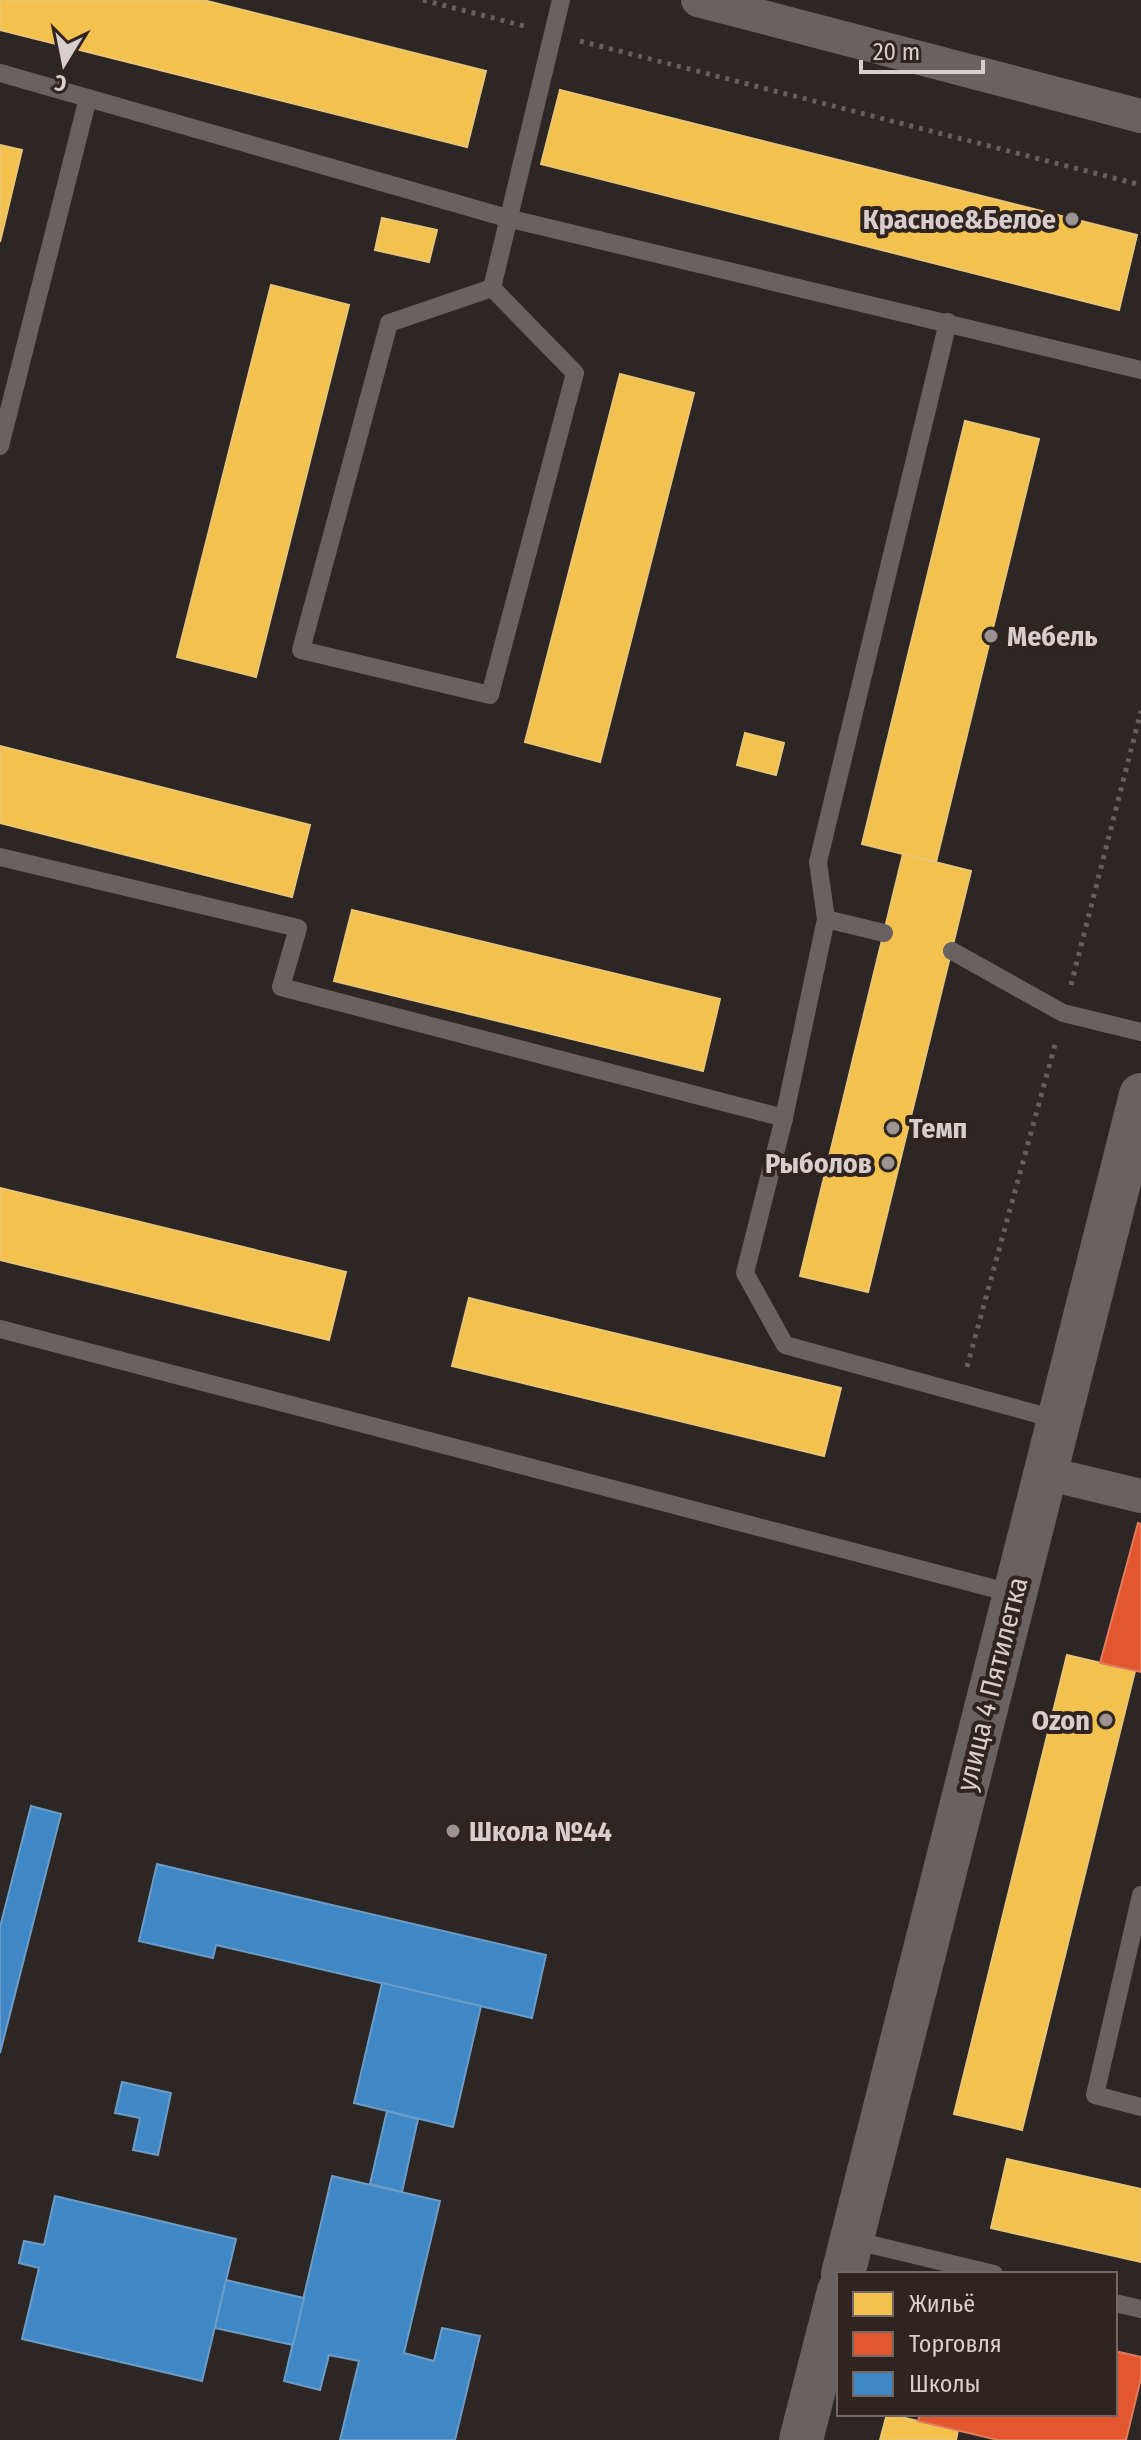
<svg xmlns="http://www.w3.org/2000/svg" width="1141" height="2440" viewBox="0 0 1141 2440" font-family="'Fira Sans Condensed',sans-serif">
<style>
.homes{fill:#f2c14e;stroke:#eac574;stroke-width:2}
.shops{fill:#e4572e;stroke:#e07b5e;stroke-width:2}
.schools{fill:#3f88c5;stroke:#6d9dc7;stroke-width:2}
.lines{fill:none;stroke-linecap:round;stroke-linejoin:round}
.path{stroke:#65605f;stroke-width:5;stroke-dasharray:4 6;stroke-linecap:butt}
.lane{stroke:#686362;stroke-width:18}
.street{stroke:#686362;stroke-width:34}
.secondary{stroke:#686362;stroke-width:44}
.poi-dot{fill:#9b9492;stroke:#302421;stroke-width:3}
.labels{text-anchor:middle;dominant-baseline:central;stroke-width:8;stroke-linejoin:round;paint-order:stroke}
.poi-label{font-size:28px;font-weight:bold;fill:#d7cfcd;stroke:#302421;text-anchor:end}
.street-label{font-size:28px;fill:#d7cfcd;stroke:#302421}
</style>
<rect width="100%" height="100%" fill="#2c2624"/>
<g class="homes">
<polygon points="0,0 203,0 486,71 467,147 0,30"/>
<polygon points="560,90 1137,235 1119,310 541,164"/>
<polygon points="0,145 22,150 0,242"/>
<polygon points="382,218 437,230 429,262 375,250"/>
<polygon points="271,285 349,305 256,677 177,657"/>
<polygon points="620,374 694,393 600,762 525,742"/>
<polygon points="965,421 1039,439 936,862 862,844"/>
<polygon points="745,733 784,743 776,775 737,765"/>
<polygon points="0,746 310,825 292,897 0,823"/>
<polygon points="903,854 971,871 868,1292 800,1276"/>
<polygon points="352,910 720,999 703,1071 334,981"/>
<polygon points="0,1188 346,1272 329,1340 0,1260"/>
<polygon points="469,1298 841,1388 824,1456 452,1366"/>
<polygon points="1067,1655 1135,1671 1022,2130 954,2114"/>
<polygon points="1007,2159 1141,2189 1141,2262 991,2228"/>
<polygon points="887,2414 958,2430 956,2440 880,2440"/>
</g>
<g class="shops">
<polygon points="1138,1523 1141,1524 1141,1672 1100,1663"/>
<polygon points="1115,2351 1141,2357 1141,2378 1126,2440 998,2440 918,2421 920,2414 1115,2414"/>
</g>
<g class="schools">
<polygon points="31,1806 61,1814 0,2053 0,1927"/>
<polygon points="157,1864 546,1955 532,2018 216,1945 213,1958 139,1941"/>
<polygon points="382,1983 481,2006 453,2127 354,2103"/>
<polygon points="122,2082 171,2093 158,2155 133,2150 140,2118 115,2113"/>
<polygon points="387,2111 418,2119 402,2192 370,2184"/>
<polygon points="332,2176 440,2201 404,2353 434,2361 442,2328 480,2336 455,2440 340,2440 359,2361 329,2355 320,2390 284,2381"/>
<polygon points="55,2196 236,2239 202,2381 22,2339 39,2268 19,2263 24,2241 44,2245"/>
<polygon points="226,2280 304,2298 293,2345 215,2328"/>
</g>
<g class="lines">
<g class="path">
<polyline points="423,0 524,26"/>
<polyline points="580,41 1141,185"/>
<polyline points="1071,985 1141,711"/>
<polyline points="967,1367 1056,1041"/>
</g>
<g class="lane">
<polyline points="0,73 507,218 1141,370"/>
<polygon points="492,288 575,373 490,695 301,650 389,323"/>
<polyline points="492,288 561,0"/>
<polyline points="948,322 818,862 826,919 784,1118 745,1273 785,1345 1059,1420"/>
<polyline points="0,446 88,98"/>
<polyline points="0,857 298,928 281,987 784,1118"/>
<polyline points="826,919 884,933"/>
<polyline points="952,951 1063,1013 1141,1032"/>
<polyline points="0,1329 1015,1594"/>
<polyline points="1141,1895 1095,2095 1141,2107"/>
<polyline points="852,2240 994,2274"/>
<polyline points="1115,2303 1141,2309"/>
</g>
<g class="street">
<polyline points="698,0 1141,116"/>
<polyline points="1045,1473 1141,1496"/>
</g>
<g class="secondary">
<polyline points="843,2274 1141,1095"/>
<polyline points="801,2440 839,2291"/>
</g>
</g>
<g class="poi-dot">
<circle cx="1072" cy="219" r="8"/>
<circle cx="991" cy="636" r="8"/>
<circle cx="893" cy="1128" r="8"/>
<circle cx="888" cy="1163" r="8"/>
<circle cx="1106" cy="1720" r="8"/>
<circle cx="453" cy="1831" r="8"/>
</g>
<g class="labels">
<g class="poi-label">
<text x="1056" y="219">Красное&amp;Белое</text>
<text x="1007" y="636" text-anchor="start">Мебель</text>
<text x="909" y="1128" text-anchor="start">Темп</text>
<text x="872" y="1163">Рыболов</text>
<text x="1090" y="1720">Ozon</text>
<text x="469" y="1831" text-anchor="start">Школа №44</text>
</g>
<g class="street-label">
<text transform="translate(992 1684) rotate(-76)">улица 4 Пятилетка</text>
</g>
</g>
<rect x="837" y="2272" width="280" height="144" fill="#302421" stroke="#736866" stroke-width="2"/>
<rect x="853" y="2292" width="40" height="24" fill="#f2c14e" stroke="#736866" stroke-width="2"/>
<text x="909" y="2312" font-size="24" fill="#d7cfcd">Жильё</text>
<rect x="853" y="2332" width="40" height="24" fill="#e4572e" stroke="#736866" stroke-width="2"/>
<text x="909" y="2352" font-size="24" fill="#d7cfcd">Торговля</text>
<rect x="853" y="2372" width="40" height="24" fill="#3f88c5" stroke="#736866" stroke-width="2"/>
<text x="909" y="2392" font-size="24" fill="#d7cfcd">Школы</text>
<g transform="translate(64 64) rotate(190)" stroke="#302421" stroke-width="6" paint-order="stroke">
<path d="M0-6L14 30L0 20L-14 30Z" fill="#d7cfcd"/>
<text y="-12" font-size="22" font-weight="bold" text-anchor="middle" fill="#d7cfcd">С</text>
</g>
<path d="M861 60v12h122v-12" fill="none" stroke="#d7cfcd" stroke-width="4"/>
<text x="873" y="60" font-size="24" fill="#d7cfcd" stroke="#302421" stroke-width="6" paint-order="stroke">20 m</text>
</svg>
